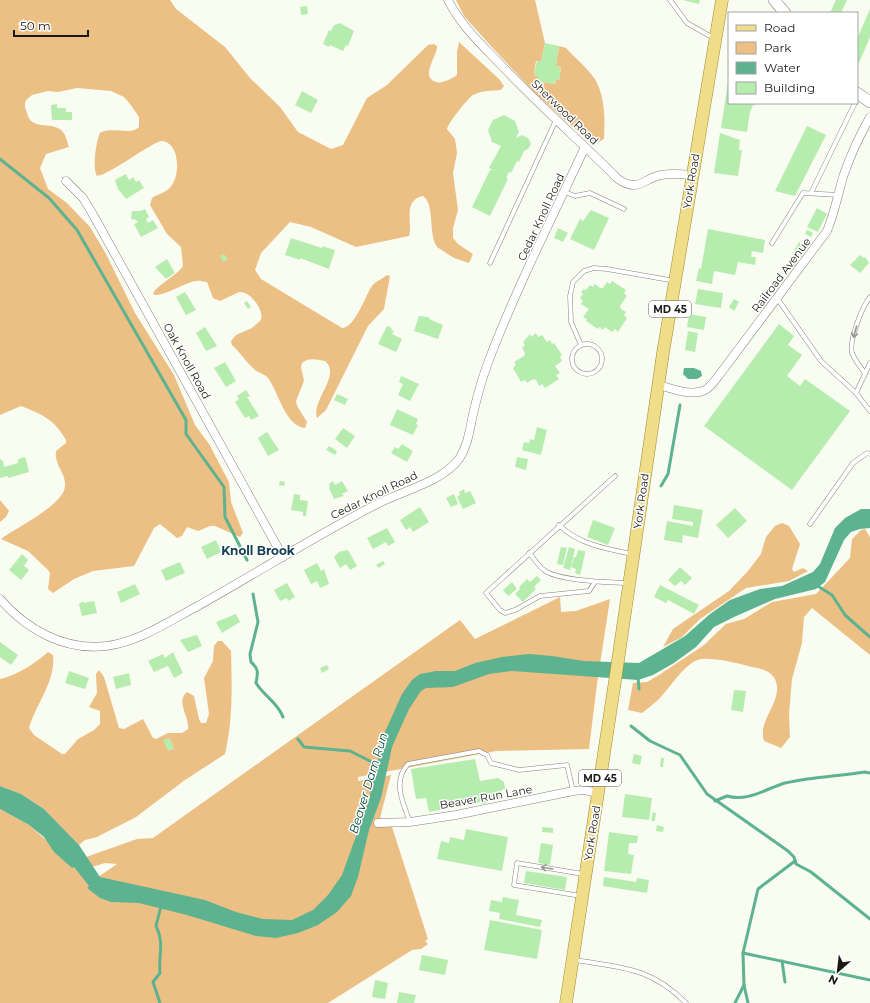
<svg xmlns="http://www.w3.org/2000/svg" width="870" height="1003" viewBox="0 0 870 1003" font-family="Montserrat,sans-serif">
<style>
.green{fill:#ecbf85}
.water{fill:#5db390}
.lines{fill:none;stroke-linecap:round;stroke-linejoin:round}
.stream{stroke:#5db390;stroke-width:3}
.building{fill:#b6edaf}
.lane-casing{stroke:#83857b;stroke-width:5}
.street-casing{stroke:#83857b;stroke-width:9}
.secondary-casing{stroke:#83857b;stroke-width:12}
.primary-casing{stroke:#9e8a2e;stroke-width:13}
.lane{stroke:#fff;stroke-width:4}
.street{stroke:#fff;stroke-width:8}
.secondary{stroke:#fff;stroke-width:11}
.primary{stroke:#f0dd89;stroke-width:12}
.oneway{stroke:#979896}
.labels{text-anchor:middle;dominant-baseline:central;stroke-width:3;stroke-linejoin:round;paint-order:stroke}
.shield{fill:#fff;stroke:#5d5e5b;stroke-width:1}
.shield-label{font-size:10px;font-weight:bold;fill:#181915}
.street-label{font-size:11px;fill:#181915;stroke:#fff}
.neighbourhood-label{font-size:12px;font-weight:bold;fill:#144055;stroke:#fff}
.water-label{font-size:12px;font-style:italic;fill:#004a33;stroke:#fff}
</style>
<rect width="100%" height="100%" fill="#f9fcf1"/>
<g class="green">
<path d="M0,0H170L176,9L225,47L250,78L280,107L298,132L331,149L343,145L367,98L387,85L428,45L434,44L437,46C438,55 419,77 436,82C442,84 453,78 457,75V52L459,42L499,79L504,86L501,90C492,91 482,90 473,95C468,98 448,123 447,129L455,139L457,153L453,173L458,210L453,228V238L458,244L473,254L469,263L454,258L437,247C428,234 435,204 423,196C402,200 413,223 409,236L356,247L311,227L290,222L261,253L255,270L261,279L342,328C355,328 365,296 372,286C376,281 382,279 387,275L390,276L384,309L368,326L326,410L317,418C311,400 342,375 325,361C317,360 309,357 302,363L301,367L304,381L296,401L297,406L307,422L305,428C285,426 278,391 268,378C263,373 257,373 253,368C245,361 240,352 232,345L231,341L236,335L252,328L261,320C264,309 250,291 239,292L220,301L213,298L207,282C204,282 200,280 197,281C186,281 161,299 153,294C154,287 178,275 183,266L181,247L167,234L150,205L152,198C158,194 168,192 172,185C180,174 180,143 162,141C155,140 111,174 97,176C92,169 96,141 100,133C112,126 130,136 139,127V117L130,104L124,97L111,91L77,88L58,92L48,91L32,95L26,100C24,105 25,108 27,113C31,131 50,121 61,130C66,134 67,142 69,147L46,154L40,168L48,189L67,203L90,227L105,252L135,313L174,375L195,425L209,444L229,482L231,502L243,533L240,537L215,526H210L198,531L187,527L182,536L177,538L160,524L154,528L134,566L93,571L74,579L53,593L48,589L50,573L48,570L28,551L1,539C15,528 67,504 65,484C65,472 54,464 56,451L66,443V440C55,420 42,414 21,406L0,415Z"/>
<path d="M456,0H535L545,43L541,62L536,61L534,75L538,76V81L555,84L556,79L559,80L561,67L556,66L559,46L566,48C575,58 589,69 596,81C605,98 605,120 604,139L593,145L536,94L490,45L464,16Z"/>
<polygon points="0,500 9,511 6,517 0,522"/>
<polygon points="782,523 789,526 800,544 792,569 794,572 803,568 808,571 789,581 746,588 700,619 682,637 663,647 673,629 729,591 748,571 761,554 766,537 775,526"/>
<path d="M865,529L870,537V655L812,608L804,617L802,643L792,679L789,714L790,737L781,748L764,741C758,721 779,705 777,686C775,672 764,669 752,667C736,663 717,658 701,659C686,661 669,689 659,699C654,704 648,708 642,713L628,710L633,683L647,682L659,675L704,645L726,624L744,619L772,602L816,594L850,558L852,539L861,530Z"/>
<polygon points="560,597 561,612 576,611 610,599 600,664 588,675 598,676 589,749 496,751 358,777 358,781 391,775 379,822 388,820 392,827 428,939 425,941 428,944 421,949 412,950 328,1003 0,1003 0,809 29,825 46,840 65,848 88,884 117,864 105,863 92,867 86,857 137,839 153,838 460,620 475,639"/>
<path d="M218,641H222L231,651C232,686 233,720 225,754L185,780L136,817L97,837L85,840L79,845L44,809L21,794L0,786V679C18,675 34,664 48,652L53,655C56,681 36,704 29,728L34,735L62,754H65L78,739L94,730L100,724V711L89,707L97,693L96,674L99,670L104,677L119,728L124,729L143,719L153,738L156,739L168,733H182L188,729C190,717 175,702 187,692L194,696L199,719L201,723H206L209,714L204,678L213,661L214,646Z"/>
</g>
<g class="water">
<polygon points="684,368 694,368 701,371 702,376 697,379 688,379 683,374"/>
<polygon points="861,509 870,509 870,528 860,529 851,532 844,540 825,582 816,589 775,599 734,617 714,627 696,647 674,663 653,675 638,680 512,671 489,674 453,687 426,688 421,691 409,709 392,747 381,798 369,830 358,877 351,896 337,912 318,925 298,933 276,938 256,936 187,915 139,903 111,902 100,898 87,888 89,886 74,867 72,868 54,852 44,837 29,825 0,809 0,786 21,794 44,809 79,845 100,877 205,900 236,912 263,919 292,920 313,910 328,895 342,875 368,803 384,734 402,694 412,680 420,674 436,671 455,671 475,663 502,657 529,654 552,656 584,661 639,663 685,636 710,614 730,600 760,589 782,586 813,572 820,564 835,528 845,518"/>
</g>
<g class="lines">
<g class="stream">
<polyline points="0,159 49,198 77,230 186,420 186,434 224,487 225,517 247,560"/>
<polyline points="661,486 668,474 680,405"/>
<polyline points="816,585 832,595 845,615 870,637"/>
<path d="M253,594L258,622L250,654L251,662C259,669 258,673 256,683C264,696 278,703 283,717"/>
<polyline points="638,677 639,689"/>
<polyline points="631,726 650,741 680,755 707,794 788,851 794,857 796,864 811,872 870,919"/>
<polyline points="298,739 304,747 350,751 378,765"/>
<path d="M715,801L727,796C748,802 765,789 785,783C811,777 839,776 865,772L870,773"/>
<polyline points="743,953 870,980"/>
<polyline points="782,961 785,982"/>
<path d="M160,1003L153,982L160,973C158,956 165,943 156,926L161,906"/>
<polyline points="735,1003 744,985"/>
<polyline points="748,1003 744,985 743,953 758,889 795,861"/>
</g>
</g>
<g class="building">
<polygon points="683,0 700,0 699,4"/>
<polygon points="836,0 847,0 841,13 830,13"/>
<polygon points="307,6 308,14 301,15 300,7"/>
<polygon points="870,9 870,37 859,63 857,61 857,39"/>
<polygon points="340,23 354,31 348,46 346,45 343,51 330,45 329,47 323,44 329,30 331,31 334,25"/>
<polygon points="545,43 559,46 556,66 561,67 559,80 556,79 555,84 537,81 538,76 534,75 537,61 541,62"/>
<polygon points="728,82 729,103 756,103 755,106 753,105 750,112 747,132 721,128"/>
<polygon points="302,91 318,100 311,113 295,105"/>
<polygon points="57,104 57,108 66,108 66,112 72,112 72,120 52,120 51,105"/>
<polygon points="504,115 515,121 519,132 516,138 522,135 528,138 531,144 528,149 524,151 519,162 517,161 511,173 509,172 506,178 508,179 490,216 472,207 490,170 492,170 489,168 501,146 492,142 488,130 493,120"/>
<polygon points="807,126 826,135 795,196 775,191"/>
<polygon points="720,133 740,140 739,150 742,150 738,176 714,173"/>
<polygon points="126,174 129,180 133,177 136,182 139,180 144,188 126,199 118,189 115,180"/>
<polygon points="817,208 827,214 818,232 807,227"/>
<polygon points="145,209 149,217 146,219 148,223 153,220 158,228 141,237 134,224 138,222 136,220 131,219 132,211 140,211"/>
<polygon points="591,210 609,218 594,250 570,239 580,219 583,221"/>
<polygon points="558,228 568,233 563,242 554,238"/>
<polygon points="708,229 765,240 763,253 752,251 751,257 756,257 755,265 738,262 735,275 714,271 712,284 696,281 699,268 701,269"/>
<polygon points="807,230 813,233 811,237 805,234"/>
<polygon points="291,238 322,248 322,246 335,250 329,269 300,258 300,260 285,255"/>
<polygon points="799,242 808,246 801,258 793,253"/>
<polygon points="224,254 228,259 223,262 220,256"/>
<polygon points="860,255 864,258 865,257 869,263 860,273 850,265"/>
<polygon points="796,257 799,260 794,267 790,265"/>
<polygon points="167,259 175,273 166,279 155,267"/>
<polygon points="612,281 626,290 624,293 627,296 620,306 621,309 626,312 624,315 627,318 618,332 615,329 612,332 605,327 603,330 599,327 598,329 586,321 587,319 583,317 589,309 581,304 583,301 580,298 583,294 581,292 584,289 586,290 590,285 593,287 595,284 600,288 603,288 607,282 610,284"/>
<polygon points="698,289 723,293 721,308 695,304"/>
<polygon points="185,292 196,310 186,315 176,297"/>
<polygon points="734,299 739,302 734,311 729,307"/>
<polygon points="247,301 251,307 248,309 244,303"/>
<polygon points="689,314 706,317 704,330 687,327"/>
<polygon points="419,316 428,317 431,320 443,325 438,339 414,331"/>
<polygon points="779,324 794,336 788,345 802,355 787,376 800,386 805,379 850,411 792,490 704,426"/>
<polygon points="387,326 392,328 391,330 394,331 392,334 402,339 396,352 378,344"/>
<polygon points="205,327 217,346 206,351 196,333"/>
<polygon points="688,331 698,333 695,352 685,350"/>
<polygon points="536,333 538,337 542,335 547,342 550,340 552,344 554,343 562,355 560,357 562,361 555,366 560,373 556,375 559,379 545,388 542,384 539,386 536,380 533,379 527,383 525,380 521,382 513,368 516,365 514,362 524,356 525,353 522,348 525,345 523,342 530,334 531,337"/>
<polygon points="225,362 236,381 226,387 214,368"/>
<polygon points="401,376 419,384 410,401 398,395 403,384 399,382"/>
<polygon points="246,390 250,396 247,397 259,416 251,420 249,416 245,418 235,402 239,399 237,396"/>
<polygon points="337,394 348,399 345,405 334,400"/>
<polygon points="397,409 418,419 416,424 418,425 413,435 390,425"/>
<polygon points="537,427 547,430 541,455 522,450 524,442 529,443 530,439 534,440"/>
<polygon points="343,428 355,436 347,448 335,439"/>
<polygon points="267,432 279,450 268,456 258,438"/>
<polygon points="402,444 413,451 407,462 391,453 395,447 398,449"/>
<polygon points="329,446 337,451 335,455 326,450"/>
<polygon points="24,457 26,459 29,472 8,478 8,476 0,478 0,459 3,461 4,467 18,463 18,459"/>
<polygon points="517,457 528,459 526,470 515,467"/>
<polygon points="280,481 285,482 284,486 279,485"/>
<polygon points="333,481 335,485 342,481 348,491 342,494 344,496 334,499 329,488 330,487 329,484"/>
<polygon points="464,489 465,493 470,491 476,503 463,509 457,497 460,495 459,492"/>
<polygon points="294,494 300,495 300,500 308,501 306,516 303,516 303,512 291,510"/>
<polygon points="454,494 458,504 451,507 446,498"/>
<polygon points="674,505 703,510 698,538 683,535 682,543 664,540 667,521 693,526 693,522 672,519"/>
<polygon points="420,507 429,522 413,532 410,527 406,530 400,520"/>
<polygon points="735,508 747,521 728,538 716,525"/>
<polygon points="593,520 615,528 608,545 587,537"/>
<polygon points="387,528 395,542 388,546 386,542 373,549 367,538"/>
<polygon points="216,540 221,552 207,559 201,547"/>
<polygon points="561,547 567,548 563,565 557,564"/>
<polygon points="569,547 575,549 570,570 563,568"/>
<polygon points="348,550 357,566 350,570 346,564 340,568 334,557 339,552"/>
<polygon points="578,550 585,551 585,554 580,575 575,573 576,569 571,567 574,557 576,557"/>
<polygon points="22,554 28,560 24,566 29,570 21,580 9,570"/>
<polygon points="383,561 385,564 379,568 376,565"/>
<polygon points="180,562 185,573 166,581 161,570"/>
<polygon points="317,563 321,571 324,569 329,584 320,588 317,581 311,584 304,570"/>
<polygon points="680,567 692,578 685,585 681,581 675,586 668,580"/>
<polygon points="537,576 541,580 534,587 536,589 523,602 515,594 520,589 519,587 527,579 530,582"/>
<polygon points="512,582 517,589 508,596 503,590"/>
<polygon points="287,583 295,597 288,601 287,598 280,601 274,590"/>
<polygon points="135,584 140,594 121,603 117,592"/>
<polygon points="660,585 699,605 694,614 668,600 666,603 654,597"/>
<polygon points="83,601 84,603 94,601 97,613 82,616 79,604"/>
<polygon points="236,614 240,622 222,633 216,622"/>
<polygon points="197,635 202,646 188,652 180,640"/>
<polygon points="0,642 18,655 11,665 0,657"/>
<polygon points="173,652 183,673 174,678 168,666 154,672 148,661 163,654 165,658"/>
<polygon points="327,665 329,669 322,673 320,668"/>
<polygon points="69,671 89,678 85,689 65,683"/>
<polygon points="129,673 131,685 116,689 113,677"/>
<polygon points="734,690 746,691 743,712 731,710"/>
<polygon points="170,738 174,749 168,751 163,740"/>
<polygon points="634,754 642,756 640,765 632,763"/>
<polygon points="661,758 664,758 663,767 660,767"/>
<polygon points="475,759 480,781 498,778 504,782 505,788 501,791 503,798 487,801 487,803 481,804 481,802 429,812 426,798 416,799 411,769"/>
<polygon points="625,794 652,798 649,820 622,817"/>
<polygon points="653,812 656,813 655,821 651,821"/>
<polygon points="657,825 664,827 663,832 656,831"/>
<polygon points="542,827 553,828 553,833 542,832"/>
<polygon points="466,829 508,837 502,871 437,859 441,841 449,843 450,837 464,840"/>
<polygon points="609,832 638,836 637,843 629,843 628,854 634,855 631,874 604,871"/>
<polygon points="541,843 553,845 550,865 538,863"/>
<polygon points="526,871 567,877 565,890 524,883"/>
<polygon points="604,877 636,882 637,878 649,880 647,893 603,886"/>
<polygon points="503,897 519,900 516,915 542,920 540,927 499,919 500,913 489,911 491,900 502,902"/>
<polygon points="490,920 542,930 537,959 484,950"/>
<polygon points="422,955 448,960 445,975 419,970"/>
<polygon points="375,980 388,983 385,999 372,997"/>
<polygon points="399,992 416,995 414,1003 397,1003"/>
</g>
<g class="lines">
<defs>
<g id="lane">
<polyline points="670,0 687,23 715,39"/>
<polyline points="565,192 575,196 590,193 624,209"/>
<polyline points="811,193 855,103"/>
<polyline points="772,243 803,193 839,195"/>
<polyline points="490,263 556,120"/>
<polyline points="777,298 821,361 856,393 870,411"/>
<circle cx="587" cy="359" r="15"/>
<polyline points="581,345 571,322 570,296 573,282 584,271 594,268 607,269 675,281"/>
<path d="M865,374C861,367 855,361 852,353C849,340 862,307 870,297"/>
<polyline points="856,393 870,363"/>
<polyline points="810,524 853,463 867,453 870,454"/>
<path d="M559,525C578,544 606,549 632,554"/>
<path d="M529,553C534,558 538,566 544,570C558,581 608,582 627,583"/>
<polyline points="595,582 589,591 540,596 515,610 505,613 500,610 486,593 615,476"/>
<path d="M410,822C403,803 392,781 408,764L479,751L487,755L491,763L519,770L567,765L573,791"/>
<polyline points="581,896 514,885 517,863 583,874"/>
<path d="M575,960C623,968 650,967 686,1003"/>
</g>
<g id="street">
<path d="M448,0C461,26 482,45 502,66C539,105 580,141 618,179C639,193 642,179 661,175C671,173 682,174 692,175"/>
<polyline points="66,181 83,198 91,211 283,557"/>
<path d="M658,385C671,388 692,397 705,390C711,387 716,379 720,374L827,231C835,212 838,193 844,174C851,154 860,135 870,117"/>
<path d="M0,599C26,629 64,651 106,646C138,642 168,622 196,607C257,573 315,536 377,504C402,491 442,482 459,459C469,444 470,426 474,410C478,393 483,376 489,360C517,287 552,218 585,147"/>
<polyline points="378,823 410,822 456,815 573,791 584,790 598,793"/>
</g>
<g id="secondary">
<polyline points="774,0 785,13"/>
<polyline points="857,93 870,102"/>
</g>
<polyline id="primary" points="566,1003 615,681 663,353 722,0"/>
</defs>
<use href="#lane" class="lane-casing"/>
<use href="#street" class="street-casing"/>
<use href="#secondary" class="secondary-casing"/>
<use href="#primary" class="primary-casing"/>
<use href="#lane" class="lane"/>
<use href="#street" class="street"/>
<use href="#secondary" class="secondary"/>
<use href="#primary" class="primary"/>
</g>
<defs><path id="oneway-shaft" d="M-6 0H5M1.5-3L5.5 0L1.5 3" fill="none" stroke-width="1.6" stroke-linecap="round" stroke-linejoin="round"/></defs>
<g class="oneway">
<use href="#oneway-shaft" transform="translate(855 332) rotate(105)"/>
<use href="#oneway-shaft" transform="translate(547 868) rotate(-171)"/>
</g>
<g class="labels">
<g class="shield">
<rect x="649" y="301" width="42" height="16" rx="3"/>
<rect x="579" y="770" width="42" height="16" rx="3"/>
</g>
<g class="shield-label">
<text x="670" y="309">MD 45</text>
<text x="600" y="778">MD 45</text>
</g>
<g class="street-label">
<text transform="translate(565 112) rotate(44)">Sherwood Road</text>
<text transform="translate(691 181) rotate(-81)">York Road</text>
<text transform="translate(541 217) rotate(-65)">Cedar Knoll Road</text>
<text transform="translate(781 275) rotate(-53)">Railroad Avenue</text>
<text transform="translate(187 361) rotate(61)">Oak Knoll Road</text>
<text transform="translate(374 495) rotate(-26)">Cedar Knoll Road</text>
<text transform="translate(641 501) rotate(-82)">York Road</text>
<text transform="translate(486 797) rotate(-10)">Beaver Run Lane</text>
<text transform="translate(592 833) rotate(-81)">York Road</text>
</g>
<g class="neighbourhood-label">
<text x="258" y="550">Knoll Brook</text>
</g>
<g class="water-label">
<text transform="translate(368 783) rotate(-73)">Beaver Dam Run</text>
</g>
</g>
<rect x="728" y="12" width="130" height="92" fill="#ffffff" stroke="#a3a3a1"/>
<rect x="736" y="25" width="20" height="6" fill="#f0dd89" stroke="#a3a3a1"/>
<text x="764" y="32" font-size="12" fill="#181915">Road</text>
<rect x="736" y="42" width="20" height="12" fill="#ecbf85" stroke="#a3a3a1"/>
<text x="764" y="52" font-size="12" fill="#181915">Park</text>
<rect x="736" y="62" width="20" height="12" fill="#5db390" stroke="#a3a3a1"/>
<text x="764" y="72" font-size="12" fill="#181915">Water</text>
<rect x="736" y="82" width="20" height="12" fill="#b6edaf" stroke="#a3a3a1"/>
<text x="764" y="92" font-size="12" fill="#181915">Building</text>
<g transform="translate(838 971) rotate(208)" stroke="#ffffff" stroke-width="3" paint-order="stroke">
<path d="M0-3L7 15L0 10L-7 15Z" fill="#181915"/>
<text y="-6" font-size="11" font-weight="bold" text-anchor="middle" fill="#181915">N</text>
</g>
<path d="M14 30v6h74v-6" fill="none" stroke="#181915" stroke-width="2"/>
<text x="20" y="30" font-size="12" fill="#181915" stroke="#ffffff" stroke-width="3" paint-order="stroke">50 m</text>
</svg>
